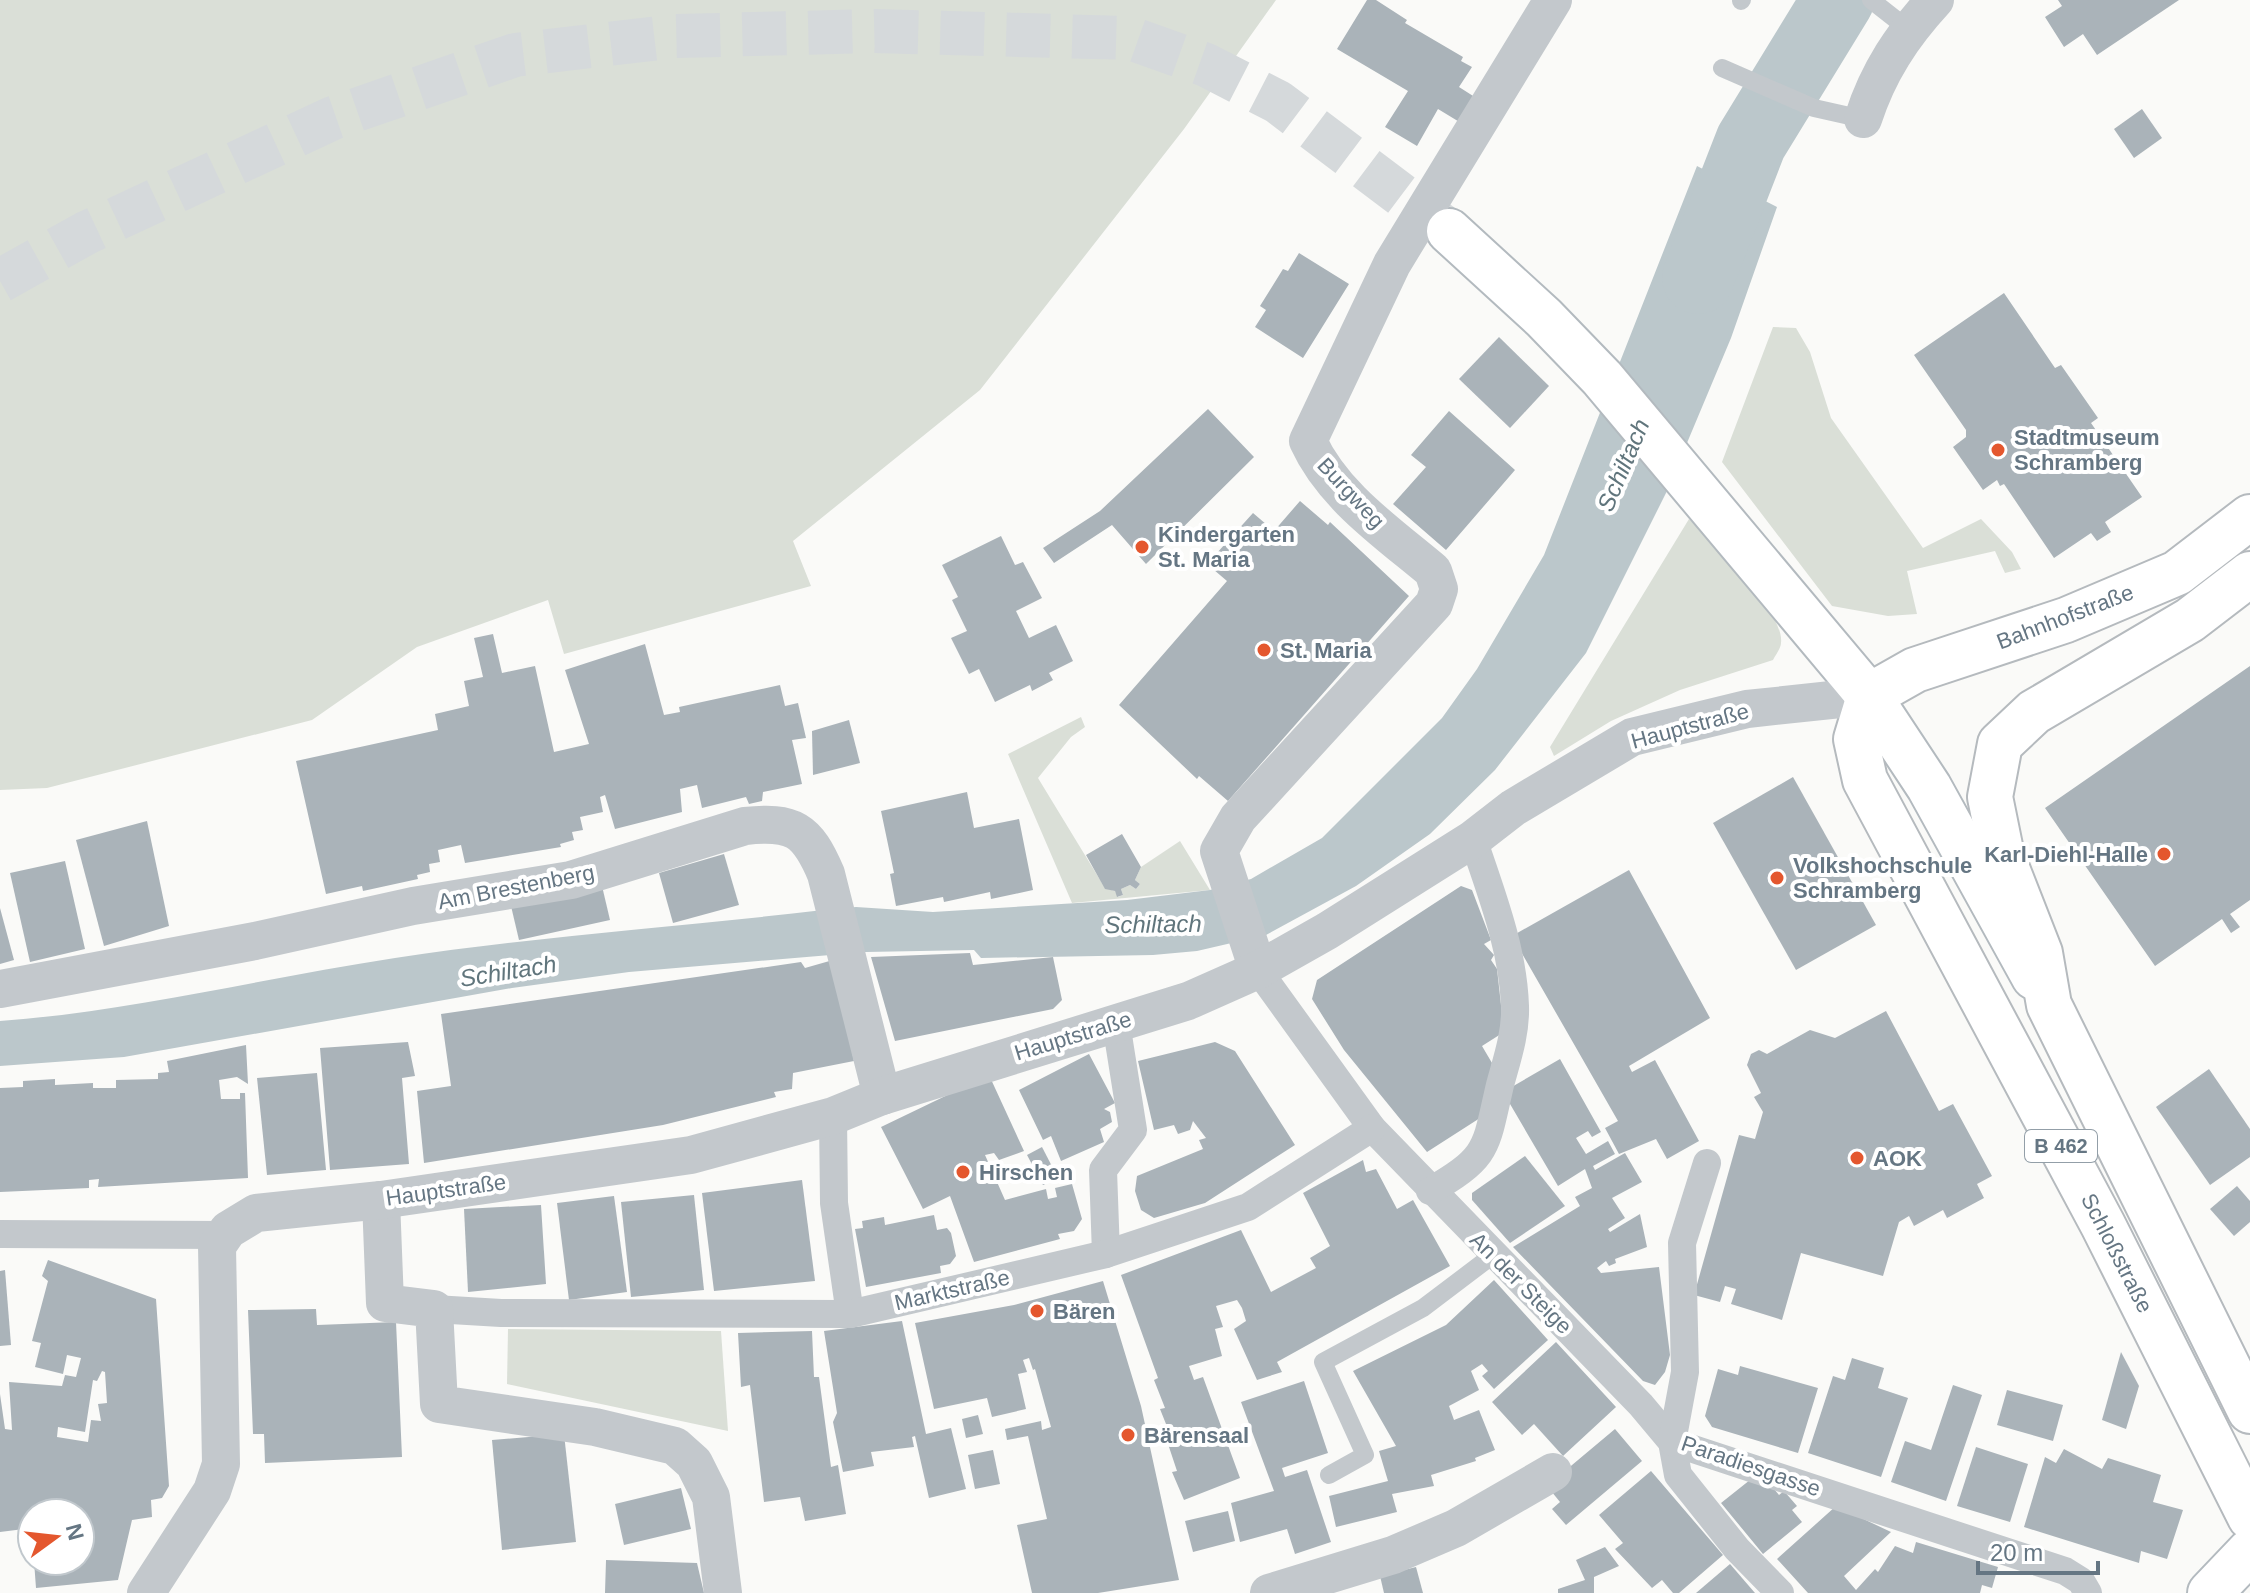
<svg xmlns="http://www.w3.org/2000/svg" width="2250" height="1593" viewBox="0 0 2250 1593" font-family="Arial,sans-serif">
<style>
.green{fill:#dadfd7}
.water{fill:#bbc7cb}
.lines{fill:none;stroke-linecap:round;stroke-linejoin:round}
.river{stroke:#bbc7cb;stroke-width:72}
.building{fill:#aab3b9;fill-rule:evenodd}
.secondary-tunnel{stroke:#d5d9db;stroke-width:44;stroke-dasharray:44 22;stroke-linecap:butt}
.secondary-casing{stroke:#b3babf;stroke-width:48}
.primary-casing{stroke:#b5babe;stroke-width:48}
.service{stroke:#c3c8cc;stroke-width:18}
.pedestrian{stroke:#c3c8cc;stroke-width:28}
.minor{stroke:#c3c8cc;stroke-width:38}
.secondary{stroke:#fff;stroke-width:44}
.primary{stroke:#fff;stroke-width:44}
.poi-dot{fill:#e4572e;stroke:#fff;stroke-width:3}
.labels{text-anchor:middle;dominant-baseline:central;stroke-width:8;stroke-linejoin:round;paint-order:stroke}
.shield{fill:#fff;stroke:#939fa8;stroke-width:2}
.shield-label{font-size:20px;font-weight:bold;fill:#657683}
.poi-label{font-size:22px;font-weight:bold;fill:#657683;stroke:#fff;text-anchor:start}
.street-label{font-size:22px;fill:#657683;stroke:#fff}
.water-label{font-size:24px;font-style:italic;fill:#60757c;stroke:#fff}
</style>
<rect width="100%" height="100%" fill="#fafaf8"/>
<g class="green">
<polygon points="0,0 1276,0 1184,129 980,390 793,541 811,586 564,654 548,600 417,647 312,720 47,788 0,790"/>
<polygon points="1773,327 1796,328 1810,352 1831,418 1923,548 1981,519 2012,552 2021,569 2005,573 1995,551 1907,571 1917,614 1888,616 1832,606 1722,462"/>
<path d="M1689,519C1712,540 1785,612 1781,643C1781,648 1775,656 1773,660L1680,690L1611,721L1554,756L1550,747Z"/>
<polygon points="1081,717 1085,727 1071,737 1038,778 1105,888 1115,891 1118,897 1123,895 1121,889 1130,885 1136,889 1140,884 1135,880 1141,867 1180,841 1210,890 1072,903 1008,754"/>
<polygon points="508,1329 721,1331 728,1431 507,1384"/>
</g>
<path class="water" d="M1697,166L1777,207L1731,338L1666,493L1586,653L1495,770L1430,834L1356,886L1266,935L1197,951L1153,955L981,958L974,950L866,952L629,972L512,988L124,1057L0,1066V1021C134,1011 263,978 395,958C537,936 681,927 823,910L856,907L933,912L1127,900L1210,890L1251,879L1322,838L1442,718L1477,669L1544,555Z"/>
<g class="lines">
<polyline class="river" points="1698,278 1751,142 1838,0"/>
</g>
<g class="building">
<polygon points="1367,0 1376,0 1407,20 1405,23 1463,57 1461,61 1472,67 1459,87 1481,101 1466,126 1438,109 1417,146 1385,127 1408,91 1337,49"/>
<polygon points="2058,0 2179,0 2097,55 2083,34 2064,47 2045,17 2062,6"/>
<polygon points="2142,109 2162,138 2134,158 2114,129"/>
<polygon points="1299,253 1349,284 1303,358 1255,327 1266,310 1260,306 1283,269 1288,271"/>
<polygon points="2004,293 2055,368 2061,365 2098,418 2091,423 2142,497 2105,522 2111,532 2097,541 2091,533 2054,558 2004,484 2000,486 1997,480 1983,490 1953,447 1966,437 1966,430 1914,355"/>
<polygon points="1499,337 1549,386 1510,428 1459,379"/>
<polygon points="1208,409 1254,457 1146,564 1112,525 1054,563 1043,548 1100,511"/>
<polygon points="1449,411 1515,470 1446,550 1393,504 1426,467 1411,455"/>
<polygon points="1300,501 1328,525 1330,522 1409,596 1228,801 1199,776 1197,779 1119,705 1227,581 1207,564 1253,513 1274,531"/>
<polygon points="1001,536 1015,565 1023,562 1042,598 1016,611 1029,638 1056,625 1073,661 1049,673 1053,680 1032,691 1030,685 995,702 979,669 969,674 951,638 967,631 952,600 958,597 942,565"/>
<polygon points="493,634 502,673 535,666 554,752 589,744 565,670 645,644 664,715 680,712 679,707 780,685 785,706 798,703 806,738 792,740 802,784 763,792 762,801 749,804 746,797 702,808 697,785 680,789 682,812 615,829 605,795 600,797 603,812 580,817 583,830 572,832 574,840 560,844 561,847 465,863 461,845 438,850 440,862 429,864 430,872 417,875 418,879 363,891 362,886 326,894 296,761 438,730 435,714 469,706 464,681 483,677 474,638"/>
<polygon points="2250,666 2250,900 2230,914 2240,927 2231,933 2222,919 2155,966 2045,808"/>
<polygon points="849,720 860,763 813,775 812,731"/>
<polygon points="1793,777 1876,925 1796,970 1713,823"/>
<polygon points="967,792 974,828 1019,819 1033,890 991,899 990,892 944,902 943,897 896,906 890,874 894,873 881,811"/>
<polygon points="147,821 169,926 104,946 76,840"/>
<polygon points="1122,834 1141,867 1135,880 1140,884 1136,889 1130,885 1121,889 1123,895 1117,897 1115,891 1105,889 1086,855"/>
<polygon points="724,854 739,905 673,923 659,873"/>
<polygon points="65,861 85,949 30,962 10,873"/>
<polygon points="1629,870 1710,1018 1629,1066 1632,1072 1655,1060 1699,1141 1667,1159 1656,1139 1619,1154 1605,1128 1618,1121 1512,936"/>
<polygon points="602,886 610,920 519,940 511,906"/>
<polygon points="1461,886 1472,890 1491,940 1484,944 1494,955 1491,960 1497,969 1504,1032 1482,1046 1492,1063 1480,1118 1427,1152 1344,1050 1312,999 1317,980"/>
<polygon points="0,908 14,960 0,964"/>
<polygon points="970,953 973,965 1053,957 1062,1000 1053,1009 895,1041 871,957"/>
<polygon points="833,960 854,1061 793,1073 792,1089 774,1092 776,1097 663,1125 424,1163 417,1091 451,1086 441,1014 801,962 805,968"/>
<polygon points="1886,1011 1939,1111 1953,1104 1992,1176 1977,1184 1984,1198 1947,1218 1943,1210 1914,1226 1909,1216 1899,1222 1883,1276 1801,1253 1782,1320 1731,1304 1736,1289 1725,1286 1720,1302 1694,1295 1739,1135 1755,1139 1763,1112 1754,1097 1761,1093 1747,1065 1751,1054 1759,1050 1767,1054 1810,1030 1835,1038"/>
<polygon points="408,1042 415,1076 402,1078 409,1164 330,1170 320,1048"/>
<polygon points="1215,1042 1235,1051 1295,1145 1205,1203 1154,1218 1141,1210 1135,1191 1137,1176 1203,1149 1199,1140 1206,1138 1193,1121 1190,1130 1178,1134 1174,1125 1154,1130 1138,1061"/>
<polygon points="246,1045 248,1084 237,1077 219,1080 221,1099 240,1099 240,1093 245,1093 248,1178 98,1187 99,1179 89,1180 89,1188 0,1192 0,1088 23,1087 23,1081 55,1079 55,1085 93,1083 93,1088 116,1088 116,1080 158,1079 158,1073 169,1072 167,1061"/>
<polygon points="1089,1054 1115,1103 1104,1109 1110,1112 1112,1122 1100,1129 1104,1142 1061,1161 1051,1136 1043,1140 1019,1090"/>
<polygon points="1560,1059 1601,1132 1592,1137 1588,1131 1576,1138 1586,1154 1608,1141 1615,1154 1593,1166 1595,1170 1625,1153 1642,1182 1612,1198 1625,1218 1608,1229 1610,1232 1640,1214 1647,1247 1615,1259 1616,1263 1609,1266 1606,1261 1597,1268 1601,1273 1659,1267 1670,1355 1665,1372 1655,1385 1643,1381 1513,1247 1580,1206 1575,1197 1592,1188 1585,1169 1558,1186 1503,1092"/>
<polygon points="2209,1069 2250,1129 2250,1157 2210,1185 2156,1107"/>
<polygon points="317,1073 326,1170 267,1175 257,1078"/>
<polygon points="989,1075 1024,1151 999,1160 994,1153 985,1155 1005,1200 1046,1189 1048,1199 1057,1197 1055,1188 1072,1184 1082,1219 1074,1231 1058,1234 1060,1239 974,1262 950,1196 923,1209 881,1127"/>
<polygon points="1042,1147 1058,1178 1043,1185 1027,1155"/>
<polygon points="1525,1156 1565,1206 1510,1243 1472,1200 1472,1193"/>
<polygon points="1363,1160 1366,1172 1376,1169 1397,1209 1413,1200 1450,1266 1277,1362 1282,1372 1257,1380 1234,1329 1246,1321 1242,1308 1237,1300 1216,1306 1223,1327 1215,1329 1222,1356 1189,1366 1194,1380 1203,1377 1240,1478 1184,1500 1172,1472 1177,1471 1167,1441 1172,1439 1160,1409 1165,1408 1154,1380 1158,1378 1121,1275 1241,1230 1271,1292 1316,1268 1310,1258 1330,1246 1303,1193"/>
<polygon points="802,1180 815,1281 714,1291 702,1193"/>
<polygon points="2237,1186 2250,1201 2250,1222 2234,1236 2210,1209"/>
<polygon points="694,1195 704,1290 631,1297 621,1202"/>
<polygon points="614,1196 627,1292 569,1300 557,1203"/>
<polygon points="541,1205 546,1284 468,1292 464,1209"/>
<polygon points="934,1215 937,1230 947,1228 951,1233 956,1256 950,1264 940,1266 941,1273 866,1287 855,1229 863,1228 862,1221 884,1217 885,1225"/>
<path d="M48,1260L156,1299L169,1486L162,1498L151,1500L152,1517L132,1520L118,1580L36,1588L34,1561H80V1513H32V1528L0,1532V1394L5,1429L12,1430L9,1382L62,1386L65,1375L76,1377L81,1358L67,1355L63,1374L35,1367L41,1343L32,1341L48,1281L42,1276ZM102,1371L105,1372L107,1403L98,1404L101,1421L91,1420L88,1442L57,1437L58,1427L85,1432L93,1380L97,1381Z"/>
<polygon points="5,1270 11,1345 0,1346 0,1271"/>
<polygon points="1494,1280 1548,1340 1494,1389 1482,1376 1488,1371 1482,1364 1471,1371 1479,1390 1449,1406 1454,1420 1479,1410 1495,1450 1475,1458 1476,1461 1431,1475 1434,1486 1392,1494 1397,1512 1336,1527 1329,1496 1388,1481 1379,1451 1396,1446 1353,1371 1446,1325"/>
<polygon points="1103,1281 1141,1406 1179,1580 1098,1593 1032,1593 1017,1525 1047,1519 1028,1436 1007,1440 1005,1429 1041,1421 1042,1430 1051,1427 1035,1369 1033,1370 1029,1358 1023,1360 1027,1372 1018,1374 1026,1409 992,1417 987,1398 934,1409 915,1323 1014,1305"/>
<polygon points="316,1309 317,1325 396,1322 402,1457 265,1463 264,1434 253,1434 248,1310"/>
<polygon points="902,1321 926,1434 951,1428 966,1489 929,1498 915,1436 912,1437 914,1447 871,1452 874,1466 843,1472 833,1422 837,1413 824,1331"/>
<polygon points="812,1331 814,1377 819,1377 831,1467 838,1465 846,1514 805,1521 800,1497 764,1502 750,1385 741,1387 738,1333"/>
<polygon points="1556,1342 1616,1407 1563,1456 1534,1424 1522,1435 1492,1402"/>
<polygon points="2121,1352 2139,1386 2126,1429 2102,1420"/>
<polygon points="1852,1358 1884,1368 1878,1388 1908,1398 1881,1477 1808,1453 1833,1376 1845,1380"/>
<polygon points="1740,1366 1818,1388 1798,1453 1712,1427 1705,1416 1718,1369 1738,1375"/>
<polygon points="1304,1381 1328,1453 1282,1468 1285,1477 1307,1470 1331,1542 1295,1554 1287,1529 1240,1542 1231,1503 1274,1491 1241,1402"/>
<polygon points="1953,1385 1982,1395 1946,1501 1891,1482 1905,1441 1931,1450"/>
<polygon points="2007,1390 2063,1405 2053,1441 1997,1425"/>
<polygon points="978,1415 983,1434 966,1438 962,1419"/>
<polygon points="1615,1429 1642,1461 1566,1525 1552,1509 1560,1502 1547,1486"/>
<polygon points="564,1434 576,1542 502,1550 492,1440"/>
<polygon points="1976,1447 2028,1464 2010,1522 1957,1506"/>
<polygon points="2064,1449 2102,1469 2108,1458 2161,1475 2153,1502 2183,1510 2167,1559 2141,1551 2139,1563 2024,1527 2045,1457 2056,1463"/>
<polygon points="993,1450 1000,1484 975,1489 968,1455"/>
<polygon points="1651,1471 1723,1555 1679,1593 1673,1593 1662,1580 1652,1588 1615,1549 1623,1543 1599,1515"/>
<polygon points="1760,1472 1779,1495 1784,1491 1797,1506 1792,1510 1802,1522 1763,1554 1721,1503"/>
<polygon points="681,1488 691,1529 624,1545 615,1504"/>
<polygon points="1836,1506 1891,1532 1844,1576 1856,1590 1875,1569 1878,1572 1895,1546 1913,1553 1916,1542 1998,1567 1992,1588 1982,1585 1980,1593 1808,1593 1777,1559"/>
<polygon points="1228,1511 1235,1541 1193,1552 1185,1521"/>
<polygon points="1605,1547 1619,1566 1594,1577 1594,1593 1558,1593 1558,1589 1585,1580 1576,1560"/>
<polygon points="606,1560 697,1563 704,1593 605,1593"/>
<polygon points="1730,1564 1755,1593 1696,1593"/>
<polygon points="1416,1567 1423,1593 1384,1593 1380,1576"/>
</g>
<g class="lines">
<polyline class="secondary-tunnel" points="0,281 86,233 333,118 515,55 676,36 875,31 1130,38 1206,65 1278,102 1449,231"/>
<defs>
<g id="secondary">
<polyline points="1449,231 1544,318 1602,378 1869,696 1929,787 2034,977"/>
<polyline points="2210,1593 2250,1551"/>
</g>
<g id="primary">
<polyline points="2250,517 2177,573 2066,620 1915,670 1869,696 1856,739 1865,780 2103,1225 2250,1517"/>
<polyline points="2250,574 2190,620 2034,712 2000,744 1990,797 2002,856 2040,953 2049,1005 2250,1411"/>
</g>
</defs>
<use href="#secondary" class="secondary-casing"/>
<use href="#primary" class="primary-casing"/>
<g class="service">
<polyline points="1871,0 1908,29"/>
<polyline points="1741,1 1742,0"/>
<polyline points="1722,68 1814,108 1863,119"/>
<polyline points="1329,1475 1365,1455 1323,1362 1423,1308 1493,1255"/>
</g>
<g class="pedestrian">
<polyline points="1258,970 1372,1128 1641,1405 1672,1442 1678,1475 1737,1549 1780,1593"/>
<polyline points="833,1116 834,1203 850,1314"/>
<path d="M1430,1191C1490,1156 1485,1149 1500,1085C1507,1059 1516,1033 1515,1006C1513,948 1491,893 1473,839"/>
<polyline points="0,1234 223,1235"/>
<polyline points="1106,1254 1103,1170 1133,1130 1116,1023"/>
<polyline points="434,1309 501,1313 850,1314 1106,1254 1248,1207 1372,1128"/>
<polyline points="1672,1442 2065,1571 2081,1581 2088,1593"/>
<polyline points="1672,1442 1685,1372 1682,1243 1707,1163"/>
</g>
<g class="minor">
<path d="M1863,119C1878,72 1902,36 1935,0"/>
<path d="M1258,970L1219,851L1238,818L1434,604L1439,589L1433,571C1388,533 1333,496 1308,441L1392,264L1553,0"/>
<path d="M0,989L255,941L413,906L571,880L745,826C793,821 807,829 826,874L882,1096"/>
<polyline points="381,1200 385,1303 434,1309 439,1404 595,1427 675,1446 694,1463 711,1497 723,1593"/>
<polyline points="146,1593 212,1491 221,1464 217,1246 228,1230 256,1213 381,1200 691,1155 833,1116 882,1096 1188,1001 1258,970 1327,931 1473,839 1513,808 1632,737 1747,709 1869,696"/>
<polyline points="1269,1593 1393,1555 1456,1528 1553,1472"/>
</g>
<use href="#secondary" class="secondary"/>
<use href="#primary" class="primary"/>
</g>
<g class="poi-dot">
<circle cx="1998" cy="450" r="8"/>
<circle cx="1142" cy="547" r="8"/>
<circle cx="1264" cy="650" r="8"/>
<circle cx="2164" cy="854" r="8"/>
<circle cx="1777" cy="878" r="8"/>
<circle cx="1857" cy="1158" r="8"/>
<circle cx="963" cy="1172" r="8"/>
<circle cx="1037" cy="1311" r="8"/>
<circle cx="1128" cy="1435" r="8"/>
</g>
<g class="labels">
<rect class="shield" x="2025" y="1130" width="72" height="32" rx="6"/>
<g class="shield-label">
<text x="2061" y="1146">B 462</text>
</g>
<g class="poi-label">
<text x="2014" y="437">Stadtmuseum<tspan x="2014" dy="25">Schramberg</tspan></text>
<text x="1158" y="534">Kindergarten<tspan x="1158" dy="25">St. Maria</tspan></text>
<text x="1280" y="650">St. Maria</text>
<text x="2148" y="854" text-anchor="end">Karl-Diehl-Halle</text>
<text x="1793" y="865">Volkshochschule<tspan x="1793" dy="25">Schramberg</tspan></text>
<text x="1873" y="1158">AOK</text>
<text x="979" y="1172">Hirschen</text>
<text x="1053" y="1311">Bären</text>
<text x="1144" y="1435">Bärensaal</text>
</g>
<g class="street-label">
<text transform="translate(1351 493) rotate(47)">Burgweg</text>
<text transform="translate(2065 617) rotate(-21)">Bahnhofstraße</text>
<text transform="translate(1690 726) rotate(-15)">Hauptstraße</text>
<text transform="translate(516 887) rotate(-11)">Am Brestenberg</text>
<text transform="translate(1073 1036) rotate(-17)">Hauptstraße</text>
<text transform="translate(446 1190) rotate(-8)">Hauptstraße</text>
<text transform="translate(2117 1253) rotate(63)">Schloßstraße</text>
<text transform="translate(1521 1283) rotate(45)">An der Steige</text>
<text transform="translate(952 1290) rotate(-13)">Marktstraße</text>
<text transform="translate(1751 1466) rotate(19)">Paradiesgasse</text>
</g>
<g class="water-label">
<text transform="translate(1623 465) rotate(-67)">Schiltach</text>
<text transform="translate(1153 924) rotate(-1)">Schiltach</text>
<text transform="translate(508 971) rotate(-9)">Schiltach</text>
</g>
</g>
<g transform="translate(56 1537) rotate(75)"><circle r="38" fill="#ffffff" stroke="#c1c8cd" stroke-width="2"/>
<path d="M0-6L14 30L0 20L-14 30Z" fill="#e4572e"/>
<text y="-12" font-size="22" font-weight="bold" text-anchor="middle" fill="#657683">N</text>
</g>
<path d="M1978 1561v12h120v-12" fill="none" stroke="#657683" stroke-width="4"/>
<text x="1990" y="1561" font-size="24" fill="#657683" stroke="#ffffff" stroke-width="6" paint-order="stroke">20 m</text>
</svg>
